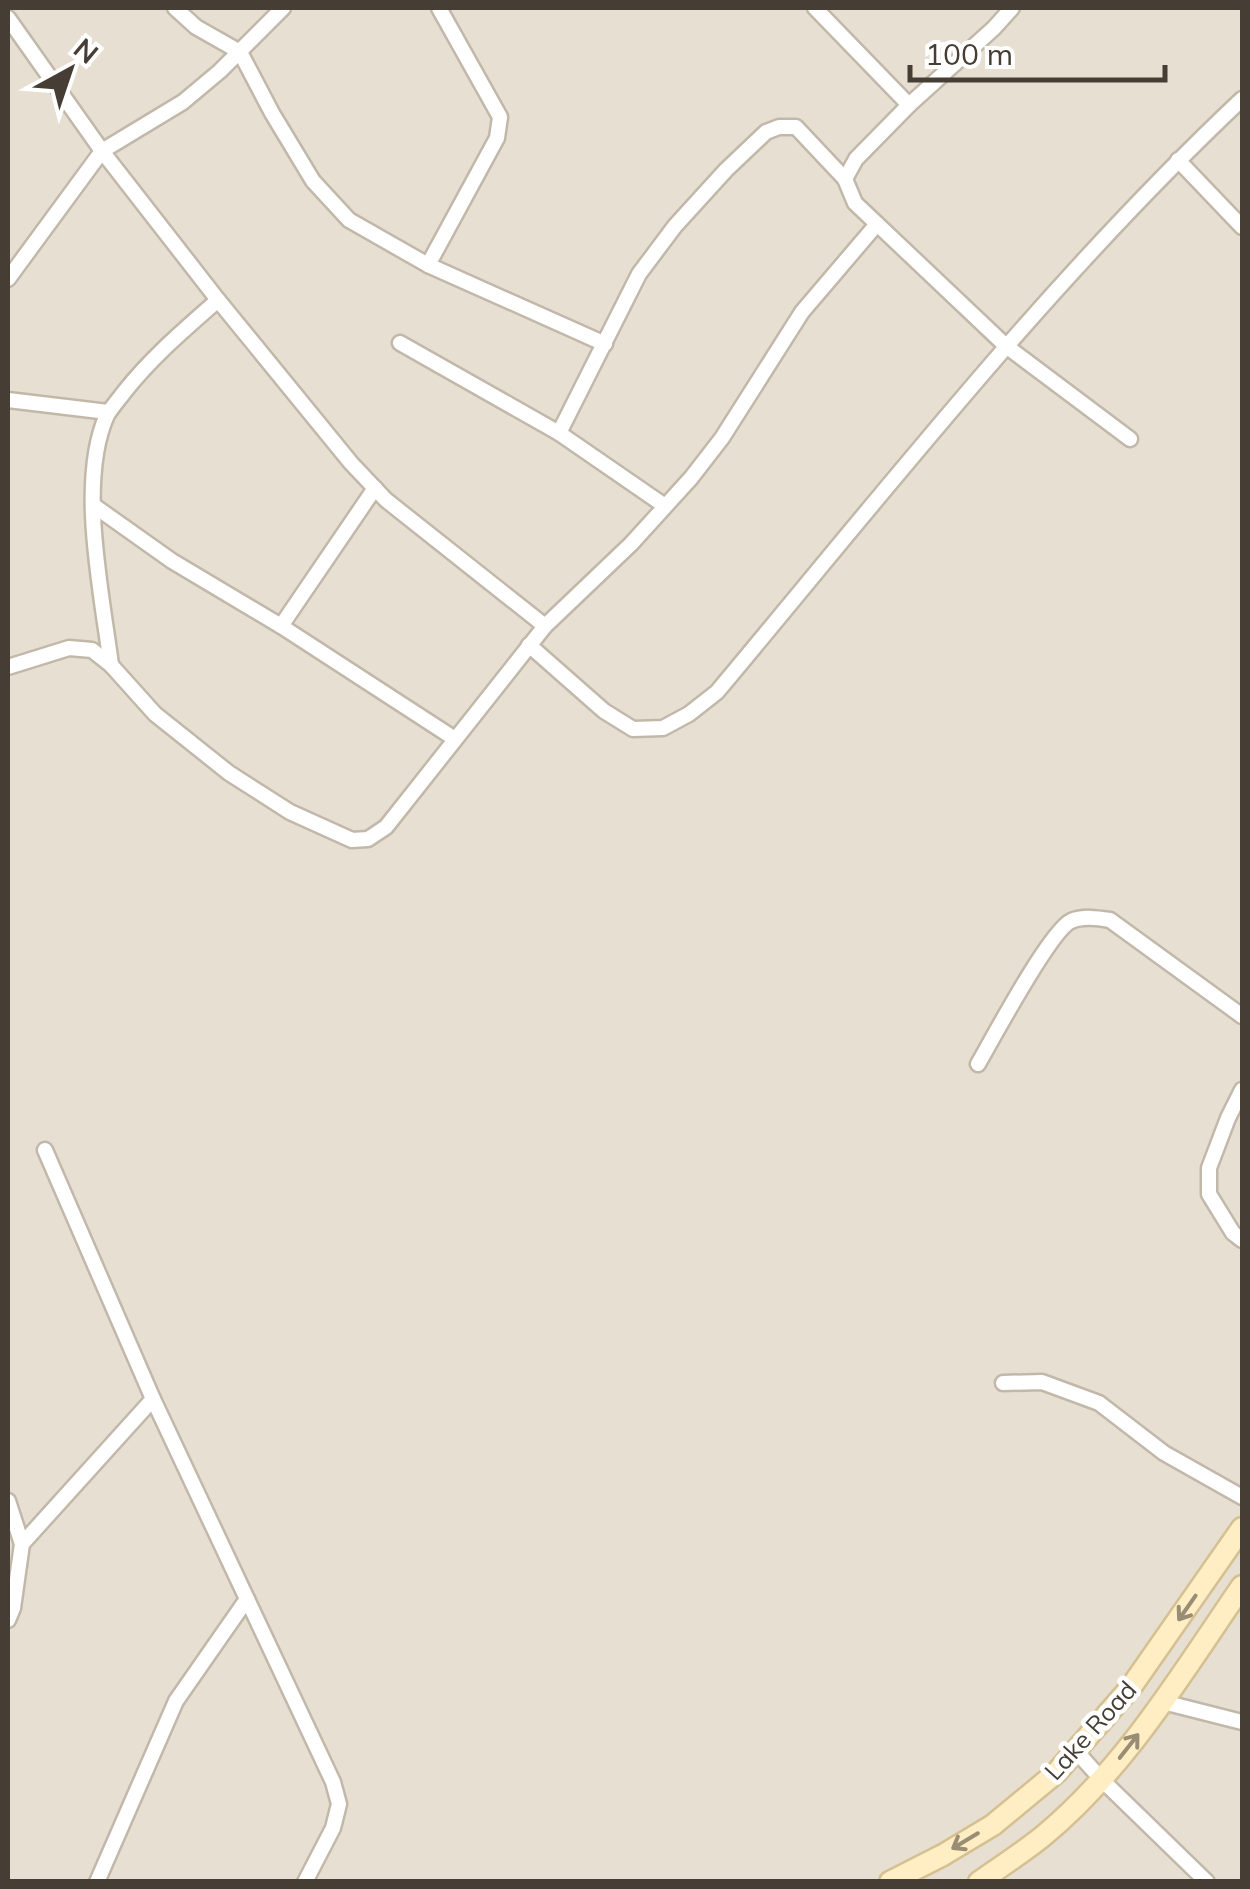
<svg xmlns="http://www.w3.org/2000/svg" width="1250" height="1889" viewBox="0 0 1250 1889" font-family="Mulish,sans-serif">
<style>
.residential{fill:#e7e0d2}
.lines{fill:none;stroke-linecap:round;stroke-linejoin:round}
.minor-casing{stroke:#c2b8aa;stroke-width:19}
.secondary-casing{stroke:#d5c092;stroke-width:25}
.minor{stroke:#fff;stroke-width:14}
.secondary{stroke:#ffedc3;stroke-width:20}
.oneway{stroke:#998d74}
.labels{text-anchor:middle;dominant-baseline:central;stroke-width:9;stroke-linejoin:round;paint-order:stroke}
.street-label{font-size:25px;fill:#463e34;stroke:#fff}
</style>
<rect width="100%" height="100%" fill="#f3eee5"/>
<rect class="residential" x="8" y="8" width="1234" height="1873"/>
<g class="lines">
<defs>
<g id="minor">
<polyline points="175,8 196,27 240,52 272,113 313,181 349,220 428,265 605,344"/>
<polyline points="815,8 909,105 856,159 845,179 855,203 1006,346 1130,439"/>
<polyline points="8,18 102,151 218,300 351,463 386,500 545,626"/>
<polyline points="909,105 994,28 1012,8"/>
<polyline points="1178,160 1242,227"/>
<polyline points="428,265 497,138 500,117 439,8"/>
<polyline points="8,279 102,151 183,102 220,71 283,8"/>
<polyline points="400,343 559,433 665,506"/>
<polyline points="8,400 108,412"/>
<polyline points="559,433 639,274 675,226 726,170 766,132 779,127 796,127 845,179"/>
<polyline points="93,505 172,561 281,626 455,739"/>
<polyline points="281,626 375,488"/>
<path d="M529,645L604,711L633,729L663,728L689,714L717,692C886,490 1050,280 1242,99"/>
<path d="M111,665C102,594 77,481 107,415C112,407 119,399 125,391C153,356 185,329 218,300"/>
<polyline points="8,667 69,648 92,650 111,665 155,714 229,773 290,812 352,840 368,839 386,827 545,626 631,544 691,478 722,438 802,312 877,224"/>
<path d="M978,1064C993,1038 1050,931 1071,921C1083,916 1097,918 1110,920L1242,1016"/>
<polyline points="1242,1090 1228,1118 1209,1168 1209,1194 1233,1233 1242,1240"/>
<polyline points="45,1150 153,1399 333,1782 339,1804 333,1828 305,1882"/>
<polyline points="1003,1383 1042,1382 1099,1403 1164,1453 1242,1497"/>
<polyline points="8,1501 22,1544 13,1608 8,1620"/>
<polyline points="22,1544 153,1399"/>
<polyline points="1163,1702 1242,1722"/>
<polyline points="1076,1751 1102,1780 1207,1882"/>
<polyline points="97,1882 176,1701 247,1599"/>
</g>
<g id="secondary">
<polyline points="890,1882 943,1855 993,1825 1057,1772 1131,1687 1242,1528"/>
<path d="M979,1882C1000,1867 1022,1853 1042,1837C1125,1769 1182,1673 1242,1586"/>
</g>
</defs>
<use href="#minor" class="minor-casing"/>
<use href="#secondary" class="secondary-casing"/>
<use href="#minor" class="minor"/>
<use href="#secondary" class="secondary"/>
</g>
<defs><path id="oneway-shaft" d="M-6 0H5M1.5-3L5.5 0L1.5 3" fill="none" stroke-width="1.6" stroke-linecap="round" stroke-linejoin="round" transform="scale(2.5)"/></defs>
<g class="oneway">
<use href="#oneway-shaft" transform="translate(1187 1608) rotate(125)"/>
<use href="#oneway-shaft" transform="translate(1129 1746) rotate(-52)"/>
<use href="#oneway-shaft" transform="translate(965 1841) rotate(149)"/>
</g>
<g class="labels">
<g class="street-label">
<text transform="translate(1090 1730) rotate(-48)">Lake Road</text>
</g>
</g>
<rect width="1250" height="1889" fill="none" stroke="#463e34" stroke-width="20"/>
<g transform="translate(70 70) rotate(40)" stroke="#ffffff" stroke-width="8" paint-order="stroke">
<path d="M0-8L18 38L0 25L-18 38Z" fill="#463e34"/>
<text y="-15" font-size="28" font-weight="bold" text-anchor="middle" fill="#463e34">N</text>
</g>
<path d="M910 65v15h255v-15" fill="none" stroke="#463e34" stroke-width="5"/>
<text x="925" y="65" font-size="30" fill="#463e34" stroke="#ffffff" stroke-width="8" paint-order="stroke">100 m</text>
</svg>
